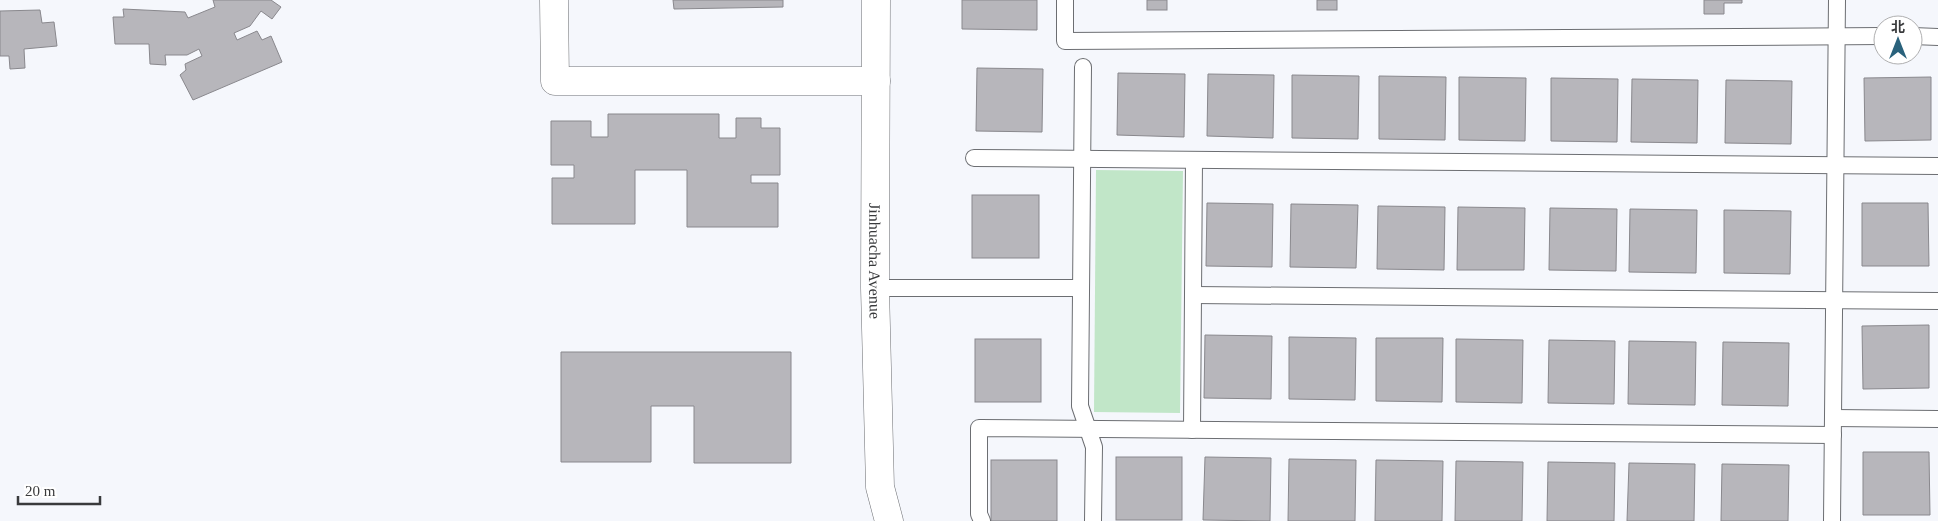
<svg xmlns="http://www.w3.org/2000/svg" width="1938" height="521" viewBox="0 0 1938 521" font-family="'Times New Roman','Noto Sans SC',serif">
<style>
.green{fill:#c1e6c8}
.building{fill:#b7b6bb;stroke:#89888d}
.lines{fill:none;stroke-linecap:round;stroke-linejoin:round}
.lane-casing{stroke:#6c6e72;stroke-width:18}
.street-casing{stroke:#6c6e72;stroke-width:29}
.secondary-casing{stroke:#6c6e72;stroke-width:29}
.lane{stroke:#fff;stroke-width:16}
.street{stroke:#fff;stroke-width:28}
.secondary{stroke:#fff;stroke-width:28}
.labels{text-anchor:middle;dominant-baseline:central;stroke-width:5;stroke-linejoin:round;paint-order:stroke}
.street-label{font-size:16px;fill:#393a3c;stroke:#fff}
</style>
<rect width="100%" height="100%" fill="#f5f7fc"/>
<polygon class="green" points="1096,170 1183,171 1180,413 1094,412"/>
<g class="building">
<polygon points="213,0 271,0 281,7 272,19 261,11 250,26 234,33 237,40 257,31 262,40 271,36 282,62 193,100 180,75 186,70 185,64 202,56 199,49 187,55 165,55 166,65 150,64 149,44 115,44 113,17 124,17 123,9 185,12 188,18 215,7"/>
<polygon points="673,0 783,0 783,7 674,9"/>
<polygon points="962,0 1037,0 1037,30 962,29"/>
<rect x="1147" y="0" width="20" height="10"/>
<rect x="1317" y="0" width="20" height="10"/>
<polygon points="1704,0 1742,0 1742,3 1724,3 1724,14 1704,14"/>
<polygon points="40,10 42,23 54,22 57,46 24,49 25,68 10,69 9,56 0,56 0,11"/>
<polygon points="977,68 1043,69 1042,132 976,131"/>
<polygon points="1118,73 1185,74 1184,137 1117,135"/>
<polygon points="1208,74 1274,75 1273,138 1207,136"/>
<polygon points="1292,75 1359,76 1358,139 1292,138"/>
<polygon points="1379,76 1446,77 1445,140 1379,139"/>
<polygon points="1459,77 1526,78 1525,141 1459,140"/>
<polygon points="1931,77 1931,140 1865,141 1864,78"/>
<polygon points="1551,78 1618,79 1617,142 1551,141"/>
<polygon points="1632,79 1698,80 1697,143 1631,142"/>
<polygon points="1726,80 1792,81 1791,144 1725,143"/>
<polygon points="608,114 719,114 719,138 736,138 736,118 761,118 761,128 780,128 780,175 751,175 751,183 778,183 778,227 687,227 687,170 635,170 635,224 552,224 552,178 574,178 574,165 551,165 551,121 591,121 591,137 608,137"/>
<rect x="972" y="195" width="67" height="63"/>
<polygon points="1207,203 1273,204 1272,267 1206,266"/>
<polygon points="1862,203 1928,203 1929,266 1862,266"/>
<polygon points="1291,204 1358,205 1356,268 1290,267"/>
<polygon points="1378,206 1445,207 1444,270 1377,269"/>
<polygon points="1458,207 1525,208 1524,270 1457,270"/>
<polygon points="1550,208 1617,209 1616,271 1549,270"/>
<polygon points="1630,209 1697,210 1696,273 1629,272"/>
<polygon points="1724,210 1791,211 1790,274 1724,273"/>
<polygon points="1929,325 1929,388 1863,389 1862,326"/>
<polygon points="1205,335 1272,336 1271,399 1204,398"/>
<polygon points="1289,337 1356,338 1355,400 1289,399"/>
<polygon points="1376,338 1443,338 1442,402 1376,401"/>
<rect x="975" y="339" width="66" height="63"/>
<polygon points="1456,339 1523,340 1522,403 1456,402"/>
<polygon points="1549,340 1615,341 1614,404 1548,403"/>
<polygon points="1629,341 1696,342 1695,405 1628,404"/>
<polygon points="1723,342 1789,343 1788,406 1722,405"/>
<polygon points="561,352 791,352 791,463 694,463 694,406 651,406 651,462 561,462"/>
<polygon points="1863,452 1929,452 1930,515 1863,515"/>
<rect x="1116" y="457" width="66" height="63"/>
<polygon points="1205,457 1271,458 1270,521 1203,520"/>
<polygon points="1289,459 1356,460 1355,521 1288,521"/>
<rect x="991" y="460" width="66" height="61"/>
<polygon points="1376,460 1443,461 1442,521 1375,521"/>
<polygon points="1456,461 1523,462 1522,521 1455,521"/>
<polygon points="1548,462 1615,463 1614,521 1547,521"/>
<polygon points="1629,463 1695,464 1694,521 1627,521"/>
<polygon points="1722,464 1789,465 1788,521 1721,521"/>
</g>
<g class="lines">
<defs>
<g id="lane">
<polyline points="1065,0 1065,41 1883,36"/>
<polyline points="1913,36 1938,37"/>
<polyline points="1083,67 1080,406 1094,447 1093,521"/>
<polyline points="974,158 1938,166"/>
<polyline points="875,288 1081,288"/>
<polyline points="1194,295 1938,301"/>
<polyline points="1833,418 1938,419"/>
<polyline points="1192,430 1194,160"/>
<polyline points="982,521 979,514 979,428 1833,435"/>
<polyline points="1832,521 1837,0"/>
</g>
<polyline id="street" points="554,0 555,81 876,81"/>
<g id="secondary">
<path id="s1" d="M876,0L875,288L880,487L889,521"/>
</g>
</defs>
<use href="#lane" class="lane-casing"/>
<use href="#street" class="street-casing"/>
<use href="#secondary" class="secondary-casing"/>
<use href="#lane" class="lane"/>
<use href="#street" class="street"/>
<use href="#secondary" class="secondary"/>
</g>
<g class="labels">
<g class="street-label">
<text stroke="none"><textPath href="#s1" startOffset="261">Jinhuacha Avenue</textPath></text>
</g>
</g>
<g transform="translate(1898 40)"><circle r="24" fill="#ffffff" stroke="#b0b0b1"/>
<path d="M0-4L9 19L0 12L-9 19Z" fill="#2a627c"/>
<text y="-8" font-size="14" font-weight="bold" text-anchor="middle" fill="#393a3c">北</text>
</g>
<path d="M18 496v8h82v-8" fill="none" stroke="#393a3c" stroke-width="2.5"/>
<text x="25" y="496" font-size="15" fill="#393a3c" stroke="#ffffff" stroke-width="4" paint-order="stroke">20 m</text>
</svg>
